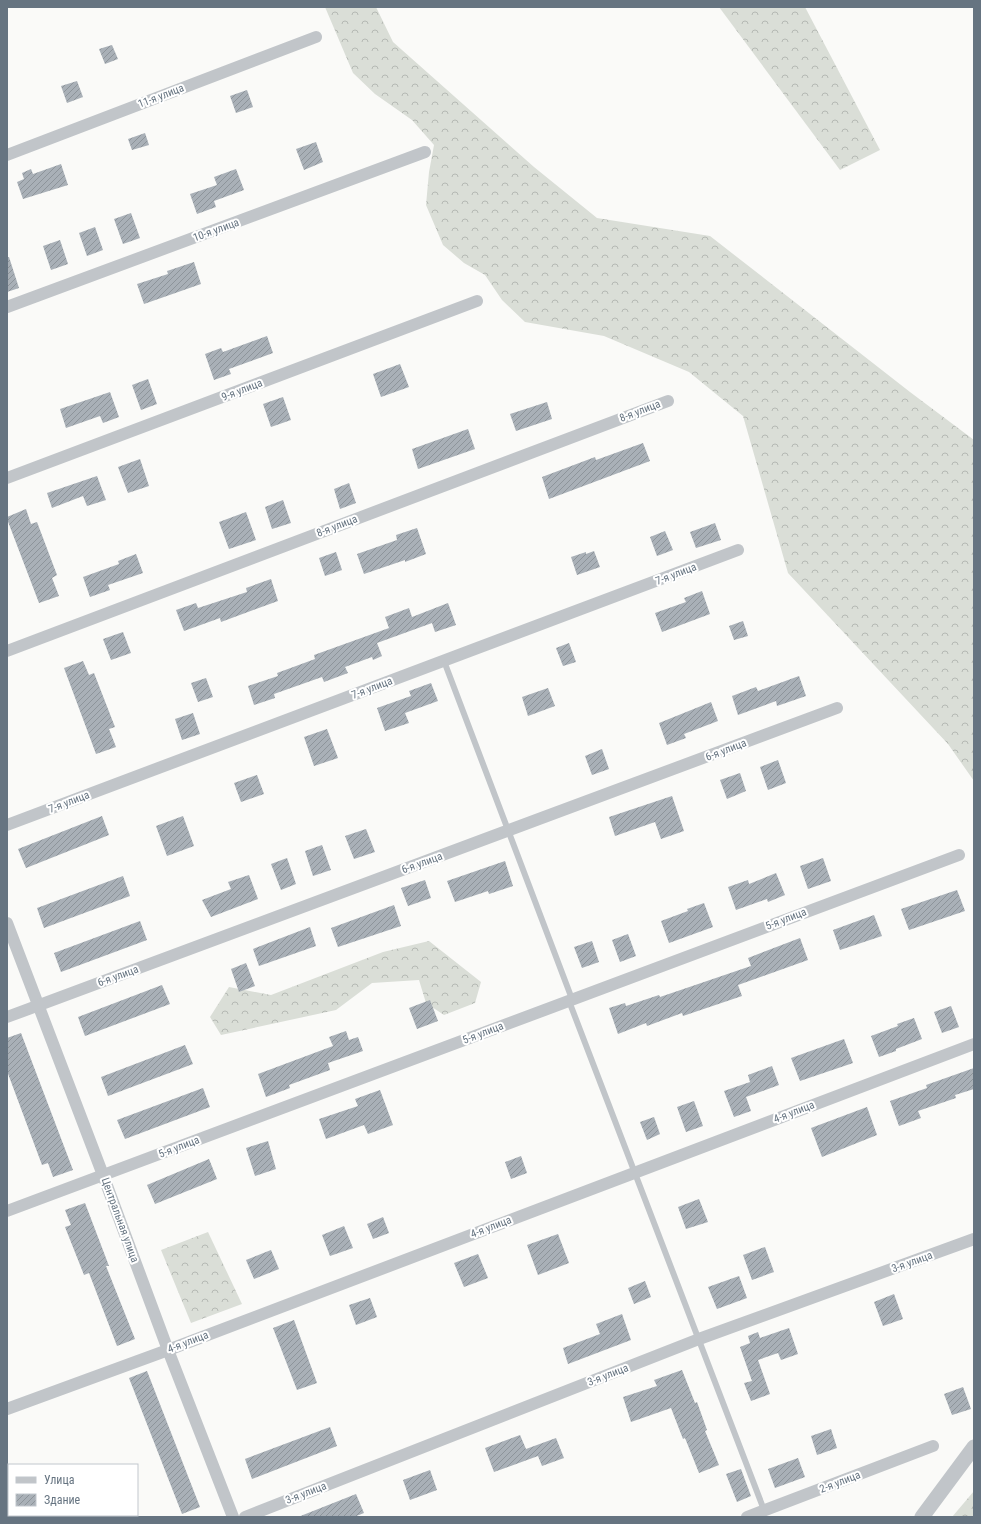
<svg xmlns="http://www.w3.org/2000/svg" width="981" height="1524" viewBox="0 0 981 1524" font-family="'Roboto Condensed',sans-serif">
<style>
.forest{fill:url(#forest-crowns)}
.building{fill:url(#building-hatch)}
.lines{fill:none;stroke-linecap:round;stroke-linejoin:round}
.service{stroke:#c1c5c9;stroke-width:6}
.minor{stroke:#c1c5c9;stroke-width:12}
.tertiary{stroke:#c1c5c9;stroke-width:15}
.labels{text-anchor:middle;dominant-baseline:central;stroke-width:4;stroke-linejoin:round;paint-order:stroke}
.street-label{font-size:11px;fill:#667481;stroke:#fff}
</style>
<defs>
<pattern id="forest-crowns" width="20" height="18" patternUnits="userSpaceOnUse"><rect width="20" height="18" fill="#daded7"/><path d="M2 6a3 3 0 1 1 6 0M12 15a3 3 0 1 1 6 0" fill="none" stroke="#b5b9b4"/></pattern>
<pattern id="building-hatch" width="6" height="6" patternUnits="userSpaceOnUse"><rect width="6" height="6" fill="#a9b0b7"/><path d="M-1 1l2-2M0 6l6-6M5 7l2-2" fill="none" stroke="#8d949a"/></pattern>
</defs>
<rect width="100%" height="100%" fill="#fafaf8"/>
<g class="forest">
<polygon points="325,7 376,7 393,42 534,167 597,218 710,236 910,392 974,440 974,781 948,744 788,573 743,416 689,372 604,336 525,322 502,300 485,275 464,263 443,245 426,205 429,172 434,145 412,120 375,94 353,73"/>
<polygon points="719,7 805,7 880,150 840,170"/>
<polygon points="429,941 481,982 475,1003 444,1015 426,1003 419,980 372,983 336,1010 221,1035 210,1017 229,987 271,995 383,952"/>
<polygon points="208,1232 242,1304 191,1323 161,1250"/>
<polygon points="974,1491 974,1517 952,1517"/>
</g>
<g class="building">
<polygon points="112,45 118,59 105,64 99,49"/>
<polygon points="77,81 83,97 67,103 61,86"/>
<polygon points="247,90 253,107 236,113 230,96"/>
<polygon points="145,133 149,145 132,150 128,139"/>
<polygon points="316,142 323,162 304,170 296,149"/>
<polygon points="61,164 68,185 23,199 17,182 24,179 22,173 31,169 33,174"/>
<polygon points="236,169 244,190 214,201 216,207 197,214 190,194 217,185 214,177"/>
<polygon points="131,213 140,238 123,244 114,219"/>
<polygon points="95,227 103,250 87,256 79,233"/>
<polygon points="60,240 68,264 51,270 43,246"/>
<polygon points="7,257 9,257 19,288 7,292"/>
<polygon points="194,262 201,284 144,304 137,284 168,274 167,271"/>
<polygon points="267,336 273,353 229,369 231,374 214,380 205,354 221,348 223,352"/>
<polygon points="400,364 409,387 381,397 373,374"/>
<polygon points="148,379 157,404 141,410 132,385"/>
<polygon points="110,392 119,417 103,423 100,416 66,428 60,409"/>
<polygon points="283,397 291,420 271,427 263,404"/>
<polygon points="547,402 552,419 516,431 510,414"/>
<polygon points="468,429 475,449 418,469 412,449"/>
<polygon points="643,443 650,461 549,499 542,477 595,457 596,460"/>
<polygon points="140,459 149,486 128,493 118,467"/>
<polygon points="97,476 106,500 87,506 83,496 52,508 47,493"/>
<polygon points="349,483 356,503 340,509 334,489"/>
<polygon points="283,500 291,523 272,529 265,507"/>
<polygon points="26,509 31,524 37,522 57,575 52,578 59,596 39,603 7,519 7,517"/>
<polygon points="246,512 256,540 229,549 219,522"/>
<polygon points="715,523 721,540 696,548 690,532"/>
<polygon points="417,528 426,554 405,562 405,560 364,574 357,554 397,540 396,535"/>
<polygon points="665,531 673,550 657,556 650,537"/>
<polygon points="594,551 600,567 577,575 571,557 586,552 586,554"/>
<polygon points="336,552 342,570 325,576 319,558"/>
<polygon points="136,554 143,573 108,585 110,590 90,597 83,577 119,564 118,561"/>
<polygon points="271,579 278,601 221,622 220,618 184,631 176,610 196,603 198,608 247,592 246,588"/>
<polygon points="702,591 710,614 662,632 655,613 686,602 684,598"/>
<polygon points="448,603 456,625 435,632 432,623 377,643 382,656 373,660 372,657 345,667 348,673 324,682 322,677 274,694 275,698 254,705 248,686 278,676 277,673 315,659 314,655 389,628 385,617 409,608 412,617"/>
<polygon points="743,621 748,636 734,640 729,626"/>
<polygon points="123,632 131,653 111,660 103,639"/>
<polygon points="569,643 576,662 563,666 556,648"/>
<polygon points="83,661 89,675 94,673 115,727 109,729 116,747 96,754 64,668"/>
<polygon points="799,676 806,696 777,706 776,701 738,715 732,696 756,687 758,691"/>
<polygon points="206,678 213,697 198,702 191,683"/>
<polygon points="431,683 438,701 405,713 409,723 385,731 377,708 411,696 409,691"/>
<polygon points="548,688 555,706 528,716 522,697"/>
<polygon points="711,702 718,721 684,734 686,738 667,745 659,723"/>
<polygon points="193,713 200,734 182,740 175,719"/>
<polygon points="327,729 338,758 314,766 304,737"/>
<polygon points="602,749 609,769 592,775 585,756"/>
<polygon points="778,760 786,783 768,790 760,767"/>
<polygon points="740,773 746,791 727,799 720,780"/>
<polygon points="257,775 264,794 241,802 234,783"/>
<polygon points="672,796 684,831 661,839 655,822 615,836 609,817"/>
<polygon points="102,816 109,835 26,868 18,849"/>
<polygon points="183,816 194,846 167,856 156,826"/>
<polygon points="366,829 375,852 354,859 345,836"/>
<polygon points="322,845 331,870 313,876 305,851"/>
<polygon points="287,858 296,884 281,890 271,864"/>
<polygon points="823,858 831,881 808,889 800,866"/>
<polygon points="505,861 513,886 489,894 488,891 455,902 447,881"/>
<polygon points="776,873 785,895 768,902 767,899 736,910 728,887 748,880 749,884"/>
<polygon points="249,875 258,899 211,917 202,900 231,889 228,882"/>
<polygon points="123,876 130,896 44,928 37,908"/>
<polygon points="425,880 431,898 408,906 401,888"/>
<polygon points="957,890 965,911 909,930 901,909"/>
<polygon points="704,903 713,927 669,943 661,921 688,911 687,909"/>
<polygon points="394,905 401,926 338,947 331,928"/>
<polygon points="874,915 882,936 840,950 833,930"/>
<polygon points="140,921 147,940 61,972 54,953"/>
<polygon points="310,927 316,946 259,966 253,949"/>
<polygon points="628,934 636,956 620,962 612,940"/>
<polygon points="800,938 808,960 738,985 742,996 683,1016 682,1013 647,1026 646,1023 618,1034 609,1008 625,1003 626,1006 659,995 660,997 751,966 748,958"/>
<polygon points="592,941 599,962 582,968 574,947"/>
<polygon points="246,963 255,986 239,992 231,969"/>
<polygon points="162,985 170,1004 85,1036 78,1017"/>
<polygon points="430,1000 438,1021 417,1029 409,1008"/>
<polygon points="951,1006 959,1027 942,1033 934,1012"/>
<polygon points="914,1018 922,1039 896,1049 896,1051 879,1057 871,1036 898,1026 897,1024"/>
<polygon points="346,1031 349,1040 358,1037 363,1051 328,1063 330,1070 289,1085 290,1088 266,1097 258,1074 333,1046 329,1037"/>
<polygon points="21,1033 73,1170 53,1177 48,1163 42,1165 7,1071 7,1038"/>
<polygon points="844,1039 853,1063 800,1081 791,1058"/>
<polygon points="185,1045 193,1064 108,1096 101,1077"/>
<polygon points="772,1066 779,1085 746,1097 751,1111 734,1117 724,1091 750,1082 748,1075"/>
<polygon points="974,1068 974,1089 955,1095 956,1098 918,1111 921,1118 899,1126 890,1101 927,1088 926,1085"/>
<polygon points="203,1088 210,1107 125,1139 117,1120"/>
<polygon points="380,1090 393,1125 368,1134 364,1125 326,1139 319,1119 358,1106 355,1099"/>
<polygon points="694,1101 703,1126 686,1132 677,1107"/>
<polygon points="867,1107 877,1135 822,1157 811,1128"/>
<polygon points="654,1117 660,1134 647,1140 640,1122"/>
<polygon points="268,1141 276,1169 255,1176 246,1148"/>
<polygon points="521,1156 527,1173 511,1179 505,1162"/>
<polygon points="209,1159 217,1179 155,1204 147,1185"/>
<polygon points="699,1199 708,1222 686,1229 678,1207"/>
<polygon points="85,1203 109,1266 106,1266 135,1339 117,1346 89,1273 84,1275 65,1227 71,1225 65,1210"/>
<polygon points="383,1217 389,1233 373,1239 367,1224"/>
<polygon points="344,1226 353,1248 330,1256 322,1235"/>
<polygon points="558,1234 569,1263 538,1275 527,1245"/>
<polygon points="765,1247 774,1272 752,1280 743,1255"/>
<polygon points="271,1250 279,1269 254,1279 246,1260"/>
<polygon points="478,1254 488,1278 464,1287 454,1263"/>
<polygon points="739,1276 747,1298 717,1309 708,1287"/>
<polygon points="645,1281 651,1297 634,1304 628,1288"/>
<polygon points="894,1294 903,1319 883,1326 874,1302"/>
<polygon points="370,1298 377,1317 356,1325 349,1305"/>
<polygon points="622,1314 631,1340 568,1364 563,1348 600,1334 596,1324"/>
<polygon points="294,1320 317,1383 297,1390 273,1328"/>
<polygon points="789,1328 798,1354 781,1360 778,1353 758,1360 770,1394 751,1401 744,1383 752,1381 740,1347 750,1343 748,1336 758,1332 760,1338"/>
<polygon points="682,1370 695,1403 697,1402 707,1430 705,1431 719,1465 699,1473 685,1438 683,1439 671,1408 631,1422 623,1397 657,1386 654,1380"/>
<polygon points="147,1371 200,1507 182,1514 129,1378"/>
<polygon points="963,1387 971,1409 952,1415 944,1394"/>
<polygon points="330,1427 337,1446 252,1479 245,1459"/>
<polygon points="831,1429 837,1448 817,1455 811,1436"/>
<polygon points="520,1435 526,1449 556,1438 564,1458 542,1466 538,1456 494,1472 485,1448"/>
<polygon points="798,1458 805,1477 775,1488 768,1469"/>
<polygon points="741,1469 751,1496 737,1502 726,1474"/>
<polygon points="430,1470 437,1490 410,1500 403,1480"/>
<polygon points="356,1494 364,1513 354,1517 298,1517"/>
</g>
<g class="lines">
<g class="service">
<polyline points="444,661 572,999"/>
<polyline points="569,1001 764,1510"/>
</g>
<g class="minor">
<polyline points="7,155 316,37"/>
<polyline points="7,307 425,152"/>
<polyline points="7,478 477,301"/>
<polyline points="7,651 668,401"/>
<polyline points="7,825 738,550"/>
<polyline points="7,923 103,1175 168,1350 233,1517"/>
<polyline points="7,1017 837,708"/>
<polyline points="7,1211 959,855"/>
<polyline points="7,1409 168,1350 974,1044"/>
<polyline points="245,1517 699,1339 974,1239"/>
<polyline points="747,1517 933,1446"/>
</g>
<polyline class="tertiary" points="922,1517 974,1447"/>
</g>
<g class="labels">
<g class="street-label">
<text transform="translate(161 96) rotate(-21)">11-я улица</text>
<text transform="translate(216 230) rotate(-20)">10-я улица</text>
<text transform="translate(242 390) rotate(-21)">9-я улица</text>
<text transform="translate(640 411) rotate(-21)">8-я улица</text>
<text transform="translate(337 526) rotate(-21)">8-я улица</text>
<text transform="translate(676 574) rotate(-21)">7-я улица</text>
<text transform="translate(372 688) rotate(-21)">7-я улица</text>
<text transform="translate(726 750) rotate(-21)">6-я улица</text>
<text transform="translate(69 802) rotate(-21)">7-я улица</text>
<text transform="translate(422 863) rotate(-20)">6-я улица</text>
<text transform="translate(786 919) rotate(-21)">5-я улица</text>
<text transform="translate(118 976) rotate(-20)">6-я улица</text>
<text transform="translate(483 1033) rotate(-21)">5-я улица</text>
<text transform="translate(794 1112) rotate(-21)">4-я улица</text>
<text transform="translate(179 1147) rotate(-21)">5-я улица</text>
<text transform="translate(120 1220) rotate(70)">Центральная улица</text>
<text transform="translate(491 1227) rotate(-21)">4-я улица</text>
<text transform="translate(912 1262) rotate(-20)">3-я улица</text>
<text transform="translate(188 1342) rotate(-21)">4-я улица</text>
<text transform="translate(608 1375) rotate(-21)">3-я улица</text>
<text transform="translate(840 1482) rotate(-21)">2-я улица</text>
<text transform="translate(306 1493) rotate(-21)">3-я улица</text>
</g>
</g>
<rect width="981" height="1524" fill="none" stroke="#667481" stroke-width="16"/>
<rect x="8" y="1464" width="130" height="52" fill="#ffffff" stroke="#c2c7cd"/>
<rect x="16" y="1477" width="20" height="6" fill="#c1c5c9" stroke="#c2c7cd"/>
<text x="44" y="1484" font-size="12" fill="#667481">Улица</text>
<rect x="16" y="1494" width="20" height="12" fill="url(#building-hatch)" stroke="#c2c7cd"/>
<text x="44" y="1504" font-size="12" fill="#667481">Здание</text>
</svg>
